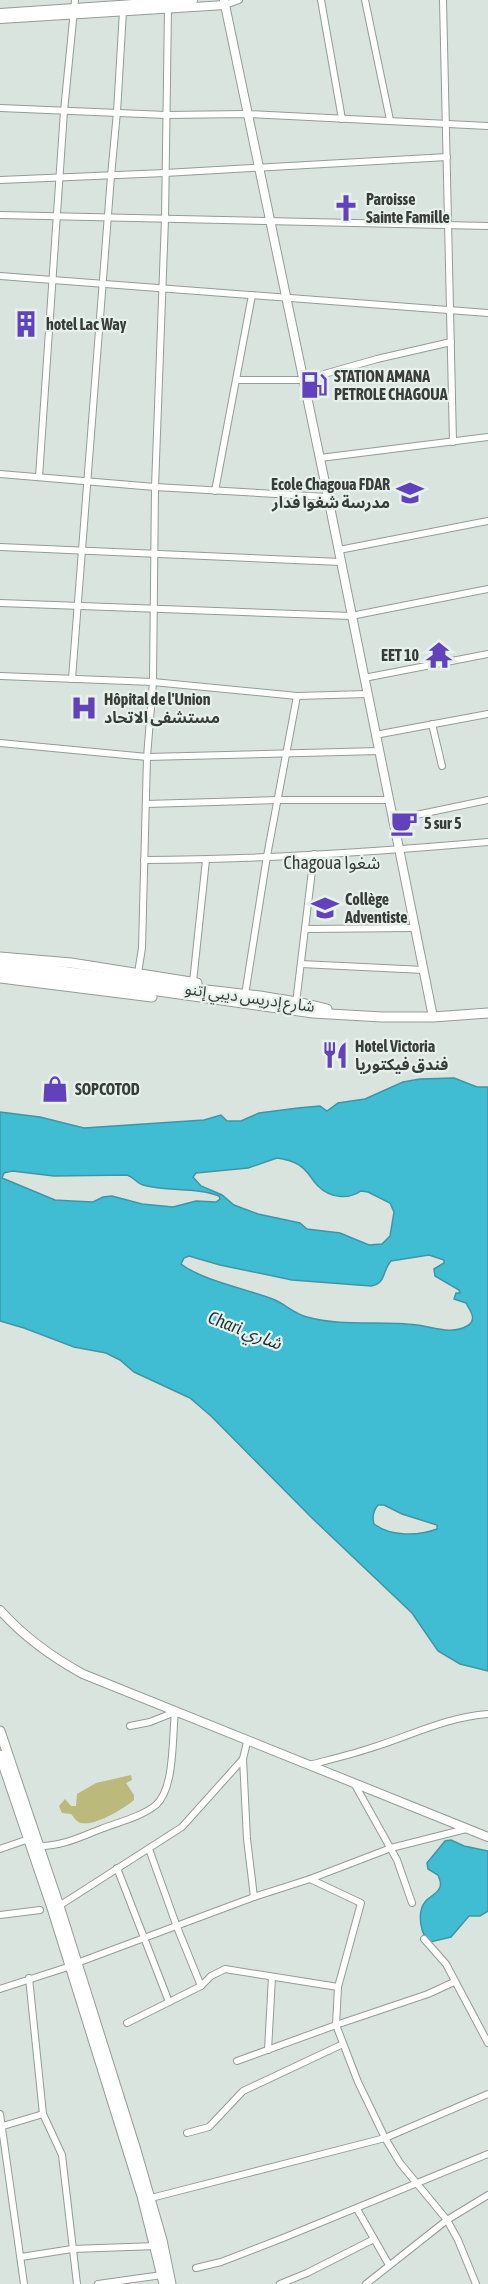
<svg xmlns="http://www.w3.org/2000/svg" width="488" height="2284" viewBox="0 0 488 2284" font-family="'Asap Condensed','Noto Sans Arabic',sans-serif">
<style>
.green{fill:#bcb97d}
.water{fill:#40bdd3;stroke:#3e96a5;stroke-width:1.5;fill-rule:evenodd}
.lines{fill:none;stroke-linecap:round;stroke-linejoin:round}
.minor-casing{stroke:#939c96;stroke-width:8}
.tertiary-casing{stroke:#939c96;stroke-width:10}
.secondary-casing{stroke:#939c96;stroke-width:10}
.primary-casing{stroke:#939c96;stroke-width:11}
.minor{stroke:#fff;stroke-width:6}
.tertiary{stroke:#fff;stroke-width:8}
.secondary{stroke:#fff;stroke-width:8}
.primary{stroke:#fff;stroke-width:9}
.labels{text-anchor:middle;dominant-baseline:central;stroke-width:4.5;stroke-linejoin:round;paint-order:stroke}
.poi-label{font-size:16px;font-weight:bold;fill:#383c3a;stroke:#e7f1eb;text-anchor:start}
.street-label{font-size:16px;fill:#383c3a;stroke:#e7f1eb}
.neighbourhood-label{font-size:18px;fill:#383c3a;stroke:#e7f1eb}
.water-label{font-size:18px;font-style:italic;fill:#1f3439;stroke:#e7f1eb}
</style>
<rect width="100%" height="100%" fill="#dae4de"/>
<path class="green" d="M131,1775L132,1780L126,1783L134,1795V1800C123,1809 96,1826 81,1823C76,1822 74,1817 71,1814L62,1813L59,1806L65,1799L71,1806H76L77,1794L96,1783Z"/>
<g class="water">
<path d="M454,1078L477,1087H488V1671L460,1664L438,1651L412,1613L312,1518L211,1416L190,1398L134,1372L120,1360L106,1353L74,1347L24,1328L0,1321V1112L40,1117L84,1128L204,1120L221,1115L227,1121H241L259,1113L298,1108L320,1106L327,1111L338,1103L365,1099L403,1082L420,1079ZM277,1158C284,1159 293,1161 299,1165C308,1170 311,1179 318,1186C330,1198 348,1200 361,1191L368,1192L390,1203L394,1212L390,1236L382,1244L369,1245L340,1233L307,1229L300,1223L258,1214L234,1205L222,1195L201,1186L193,1177L196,1173L248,1168ZM12,1171L54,1176L127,1175C134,1177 136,1183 143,1185C167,1192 196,1187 219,1196L220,1199L216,1202L196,1201L173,1207L142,1204L112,1196L103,1197L93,1202L72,1201L55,1200L2,1178L4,1173ZM429,1255L444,1260V1263L434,1269L435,1276L459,1290L460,1293H456L454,1299L466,1303C470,1310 478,1320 467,1326C452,1335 433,1327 417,1325C381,1320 343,1327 307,1317C295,1314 286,1305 275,1300C248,1289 203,1281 181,1264L184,1258L189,1256L220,1265L292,1280L371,1286C386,1284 382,1271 391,1261ZM378,1505H384L402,1514L437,1525V1529C419,1536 391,1537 374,1524C372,1517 373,1511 378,1505Z"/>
<path d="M451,1840L464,1846L488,1851V1911L480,1916H469L451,1937L430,1942C420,1935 417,1912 425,1902C428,1897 436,1895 439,1889C442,1885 440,1880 438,1875L428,1869L427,1863L445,1841Z"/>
</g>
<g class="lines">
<defs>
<g id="minor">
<polyline points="321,0 342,119"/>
<polyline points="365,0 390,120"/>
<polyline points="443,0 453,442"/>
<polyline points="225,5 239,0"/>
<polyline points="0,108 166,115 247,114 488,126"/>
<polyline points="0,180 165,173 447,157"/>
<polyline points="0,215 488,226"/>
<polyline points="0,276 488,313"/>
<polyline points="237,380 303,380 377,359 451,342"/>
<polyline points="320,458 488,437"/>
<polyline points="0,474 155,487 328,497"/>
<polyline points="39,477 64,111 75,0"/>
<polyline points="215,491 252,295"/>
<polyline points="0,547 341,562"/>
<polyline points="339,550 488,521"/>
<polyline points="0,603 351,616 488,589"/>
<polyline points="0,676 153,682 297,696 367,694"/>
<polyline points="364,678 488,654"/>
<polyline points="72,679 111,176 117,112 123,11"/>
<polyline points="432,724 442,766"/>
<polyline points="375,735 488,714"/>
<polyline points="0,743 147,757 379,751"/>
<polyline points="146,804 278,800 388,800"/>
<polyline points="392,820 488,800"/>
<path d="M144,860C259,860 374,852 488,842"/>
<polyline points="305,929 415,928"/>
<polyline points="301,964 424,970"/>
<polyline points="138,973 142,948 147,757 153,682 155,487 165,219 168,8"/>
<polyline points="193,982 206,860"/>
<polyline points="245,995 267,856 297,696"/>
<polyline points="296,1003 314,854"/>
<polyline points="243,1759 247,1839 254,1897"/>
<path d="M309,1765C332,1759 354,1754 377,1746C414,1734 448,1717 488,1714"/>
<polyline points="354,1783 397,1860 412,1903"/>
<path d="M40,1846C63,1846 80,1837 101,1829C119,1822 141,1817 156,1805C175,1788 172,1737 175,1712L150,1722L130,1726"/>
<polyline points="0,1849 29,1839"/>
<polyline points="149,1849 177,1927 201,1986"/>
<polyline points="117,1868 169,2002"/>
<polyline points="310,1879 361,1903 338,1987 336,2025 358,2082 385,2138 400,2163 447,2220 458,2240 476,2284"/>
<polyline points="59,1906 182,1827 243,1759 247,1742"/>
<polyline points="0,1915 40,1910"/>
<polyline points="424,1939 446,1964 488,2043"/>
<polyline points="77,1963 254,1897 310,1879 391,1848 466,1829"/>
<polyline points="29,1978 43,2114 62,2155 77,2284"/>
<polyline points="0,1989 71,1966"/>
<polyline points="127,2023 201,1986 211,1976 225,1969 338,1987"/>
<polyline points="268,2050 272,1977"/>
<polyline points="237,2061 336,2025 428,1994 454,1982"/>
<polyline points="0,2114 24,2284"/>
<polyline points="0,2127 43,2114"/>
<polyline points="187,2133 209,2127 243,2091 343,2044"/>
<polyline points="151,2198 385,2138 488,2094"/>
<polyline points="357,2209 389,2265"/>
<polyline points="21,2257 72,2249 157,2246"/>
<polyline points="196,2268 221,2262 283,2238 488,2154"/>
<polyline points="98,2284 162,2275"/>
<polyline points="280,2284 307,2273 374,2239"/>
<polyline points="366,2284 447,2220 488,2195"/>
</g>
<g id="tertiary">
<polyline points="224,0 328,497 433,1017"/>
<polyline points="0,13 193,0"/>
<polyline points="0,19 225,5"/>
</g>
<path id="secondary" d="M0,1610C24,1637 52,1657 83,1674L488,1837"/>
<g id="primary">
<polyline points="0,957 71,963 197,983"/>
<path d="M0,964C55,969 109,978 164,985C218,992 275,995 327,1009"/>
<polyline points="0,971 102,983 313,1013 382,1017 433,1017 488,1013"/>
<polyline points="0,978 152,997"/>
<polyline points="0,1731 59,1906 135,2147 162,2240 171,2284"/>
<polyline points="0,1755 52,1908 142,2196 164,2284"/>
</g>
</defs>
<use href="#minor" class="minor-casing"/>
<use href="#tertiary" class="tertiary-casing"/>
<use href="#secondary" class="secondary-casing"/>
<use href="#primary" class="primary-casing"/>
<use href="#minor" class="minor"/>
<use href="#tertiary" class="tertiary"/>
<use href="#secondary" class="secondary"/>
<use href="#primary" class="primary"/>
</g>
<defs>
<symbol id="church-bare" viewBox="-9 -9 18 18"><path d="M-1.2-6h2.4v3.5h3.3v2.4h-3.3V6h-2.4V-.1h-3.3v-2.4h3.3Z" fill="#6242bb" stroke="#e7f1eb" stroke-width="2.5" paint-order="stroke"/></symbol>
<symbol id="building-bare" viewBox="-9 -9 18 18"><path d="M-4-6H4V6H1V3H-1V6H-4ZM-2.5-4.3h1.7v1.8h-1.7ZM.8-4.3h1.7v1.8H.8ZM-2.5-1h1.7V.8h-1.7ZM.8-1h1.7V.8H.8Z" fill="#6242bb" stroke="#e7f1eb" stroke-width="2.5" paint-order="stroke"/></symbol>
<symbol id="fuel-bare" viewBox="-9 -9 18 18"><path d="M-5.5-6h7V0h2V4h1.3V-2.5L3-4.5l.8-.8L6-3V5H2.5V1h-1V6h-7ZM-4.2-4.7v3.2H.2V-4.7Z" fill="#6242bb" stroke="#e7f1eb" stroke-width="2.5" paint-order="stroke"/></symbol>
<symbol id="school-bare" viewBox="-9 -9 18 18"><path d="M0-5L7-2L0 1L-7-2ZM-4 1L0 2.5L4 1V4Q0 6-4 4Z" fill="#6242bb" stroke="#e7f1eb" stroke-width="2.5" paint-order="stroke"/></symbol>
<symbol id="temple-bare" viewBox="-9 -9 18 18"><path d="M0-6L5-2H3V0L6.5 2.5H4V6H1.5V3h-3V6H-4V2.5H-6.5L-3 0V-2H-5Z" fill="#6242bb" stroke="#e7f1eb" stroke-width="2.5" paint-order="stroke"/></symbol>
<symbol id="hospital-bare" viewBox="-9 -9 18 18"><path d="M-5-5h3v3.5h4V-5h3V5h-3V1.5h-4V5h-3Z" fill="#6242bb" stroke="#e7f1eb" stroke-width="2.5" paint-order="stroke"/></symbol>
<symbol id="cafe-bare" viewBox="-9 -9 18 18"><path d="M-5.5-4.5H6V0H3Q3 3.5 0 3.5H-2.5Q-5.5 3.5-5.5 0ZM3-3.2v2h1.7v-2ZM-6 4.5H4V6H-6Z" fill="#6242bb" stroke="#e7f1eb" stroke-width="2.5" paint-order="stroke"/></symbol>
<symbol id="restaurant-bare" viewBox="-9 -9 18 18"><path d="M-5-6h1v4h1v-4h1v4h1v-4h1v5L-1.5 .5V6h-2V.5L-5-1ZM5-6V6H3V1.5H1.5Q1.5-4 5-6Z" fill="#6242bb" stroke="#e7f1eb" stroke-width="2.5" paint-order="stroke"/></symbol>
<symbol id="shop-bare" viewBox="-9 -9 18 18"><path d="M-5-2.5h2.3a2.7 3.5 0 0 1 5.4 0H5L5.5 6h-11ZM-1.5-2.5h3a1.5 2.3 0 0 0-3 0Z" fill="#6242bb" stroke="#e7f1eb" stroke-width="2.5" paint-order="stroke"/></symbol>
</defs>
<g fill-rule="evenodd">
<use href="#church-bare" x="327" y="189" width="38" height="38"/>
<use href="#building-bare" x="7" y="305" width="38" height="38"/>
<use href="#fuel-bare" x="295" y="366" width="38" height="38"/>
<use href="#school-bare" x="391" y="474" width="38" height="38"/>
<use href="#temple-bare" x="420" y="636" width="38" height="38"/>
<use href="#hospital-bare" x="65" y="689" width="38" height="38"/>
<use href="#cafe-bare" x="385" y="804" width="38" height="38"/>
<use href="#school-bare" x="306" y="889" width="38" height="38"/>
<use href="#restaurant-bare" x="316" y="1036" width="38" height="38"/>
<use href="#shop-bare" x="36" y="1070" width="38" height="38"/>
</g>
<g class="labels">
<g class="poi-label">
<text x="366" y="199">Paroisse<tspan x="366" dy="18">Sainte Famille</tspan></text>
<text x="46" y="324">hotel Lac Way</text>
<text x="334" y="376">STATION AMANA<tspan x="334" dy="18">PETROLE CHAGOUA</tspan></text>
<text x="390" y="484" text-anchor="end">Ecole Chagoua FDAR<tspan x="390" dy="18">مدرسة شغوا فدار</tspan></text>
<text x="419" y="655" text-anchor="end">EET 10</text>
<text x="104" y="699">Hôpital de l'Union<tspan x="104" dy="18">مستشفى الاتحاد</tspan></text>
<text x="424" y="823">5 sur 5</text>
<text x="345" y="899">Collège<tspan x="345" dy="18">Adventiste</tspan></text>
<text x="355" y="1046">Hotel Victoria<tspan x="355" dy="18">فندق فيكتوريا</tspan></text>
<text x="75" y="1089">SOPCOTOD</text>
</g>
<g class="street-label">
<text transform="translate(250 997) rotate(8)">شارع إدريس ديبي إتنو</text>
</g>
<g class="neighbourhood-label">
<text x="332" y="862">Chagoua شغوا</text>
</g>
<g class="water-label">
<text transform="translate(245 1330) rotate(21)">Chari شاري</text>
</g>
</g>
</svg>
